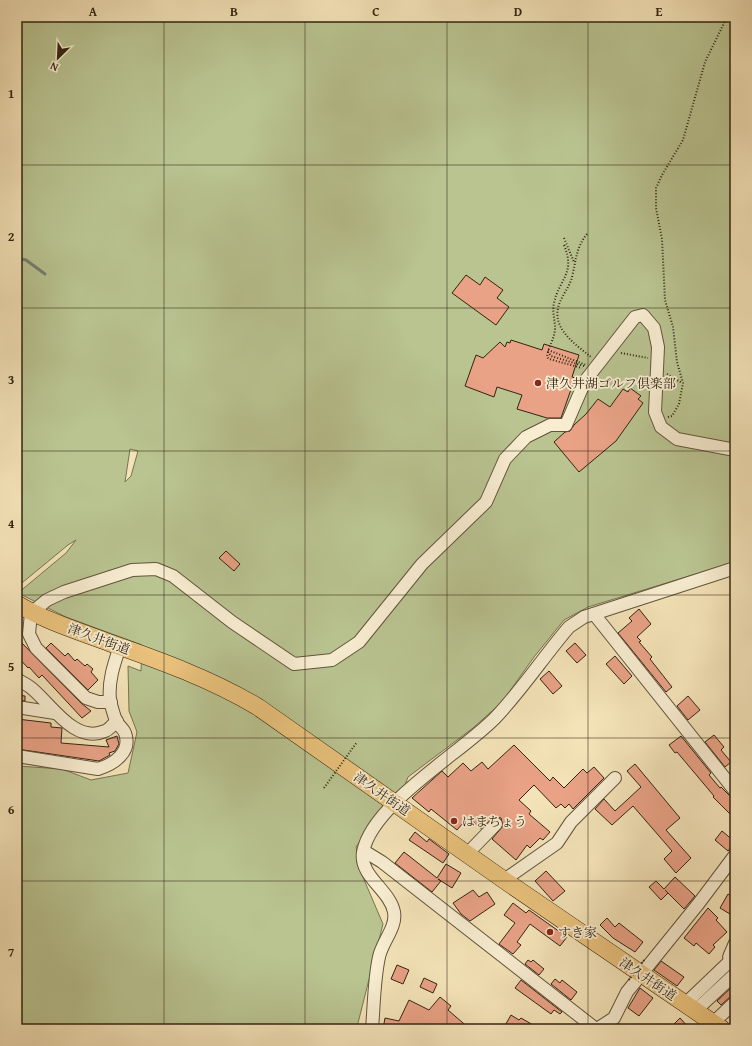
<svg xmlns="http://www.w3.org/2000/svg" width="752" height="1046" viewBox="0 0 752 1046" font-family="'Gentium Book Plus','Noto Serif JP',serif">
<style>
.green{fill:#b9c491;stroke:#767452;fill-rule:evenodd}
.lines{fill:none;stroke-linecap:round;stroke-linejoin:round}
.stream{stroke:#728072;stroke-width:3}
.building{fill:#e9a286;stroke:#332412}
.minor-casing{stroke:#63543c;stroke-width:14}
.highway-casing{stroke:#332412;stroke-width:18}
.path{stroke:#332412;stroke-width:2;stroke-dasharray:1 2;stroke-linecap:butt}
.minor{stroke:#f8edd1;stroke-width:12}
.highway{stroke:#eac27c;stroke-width:17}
.path-bridge{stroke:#332412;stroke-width:2;stroke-dasharray:1 2;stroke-linecap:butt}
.grid{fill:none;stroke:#332412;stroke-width:1;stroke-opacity:0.55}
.poi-dot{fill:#8f2418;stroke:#f8edd1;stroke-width:1.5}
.labels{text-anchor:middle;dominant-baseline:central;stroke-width:3.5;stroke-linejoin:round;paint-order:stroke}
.poi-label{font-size:13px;fill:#332412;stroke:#f8edd1;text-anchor:start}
.street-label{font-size:13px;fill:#332412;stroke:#f8edd1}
.neatline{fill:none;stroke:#332412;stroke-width:1.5}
.grid-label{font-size:13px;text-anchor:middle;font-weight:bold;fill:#332412}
</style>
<rect width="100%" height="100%" fill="#f4e3b8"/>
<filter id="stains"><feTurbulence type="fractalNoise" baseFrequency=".005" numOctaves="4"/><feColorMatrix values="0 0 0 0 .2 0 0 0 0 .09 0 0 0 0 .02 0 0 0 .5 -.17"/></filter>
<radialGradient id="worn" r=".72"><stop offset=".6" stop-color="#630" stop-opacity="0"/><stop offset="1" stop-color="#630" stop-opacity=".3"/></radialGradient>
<path class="green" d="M17,17H735V562L588,607L564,620L534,657L502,702L473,728L408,777L400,798L393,793L356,847L362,875L383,924L357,1027L318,1029H17V766L62,769L91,780L128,773L137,732L129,711L128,666L141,671L142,645L66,617L18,593L66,553L76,540L68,545L17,587ZM130,449L138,451L131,476L125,482Z"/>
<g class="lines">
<polyline class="stream" points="17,258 26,260 45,274"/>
</g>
<g class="building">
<polygon points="466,275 480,285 485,277 503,290 497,298 509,307 496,325 452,293"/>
<polygon points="511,340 542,350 544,344 579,355 572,377 575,378 561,418 547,418 517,409 522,395 497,387 494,397 465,386 476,355 483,358 500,342 505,347 507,342 510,343"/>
<polygon points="630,388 641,396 638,399 643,403 616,441 579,472 554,442 565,432 570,431 574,425 586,414 598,399 610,407 623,389 628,392"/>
<polygon points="226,551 240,564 234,571 219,558"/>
<polygon points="639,609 651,624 637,637 641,641 639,642 652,657 650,659 672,687 666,692 618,633 632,621 629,618"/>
<polygon points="17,638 81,703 91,711 82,718 42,675 39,678 29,667 28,668 17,656"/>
<polygon points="51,643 65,656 68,653 75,661 77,659 85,666 87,664 93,669 91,672 98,680 88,690 46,648"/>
<polygon points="575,643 586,655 577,663 566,651"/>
<polygon points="615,656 632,676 624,684 606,664"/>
<polygon points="549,671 562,686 553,694 540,679"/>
<polygon points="17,695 25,696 25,701 17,700"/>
<polygon points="688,696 700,710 688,720 677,706"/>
<polygon points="17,719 51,723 51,727 62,728 61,743 109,747 106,740 117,736 119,744 115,751 109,753 110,755 99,761 17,749"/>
<polygon points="714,735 724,747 721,750 731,762 725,767 705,742"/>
<polygon points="681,736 711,773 709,775 720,788 721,787 735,801 735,809 730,814 713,797 714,796 677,752 675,753 669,745"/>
<polygon points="514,745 550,781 553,777 564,788 583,769 587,773 594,767 604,778 573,809 569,804 565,808 561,804 556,808 534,785 519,800 531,811 529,814 550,832 543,840 540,838 530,848 527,845 516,860 492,839 503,826 501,818 494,817 481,829 468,817 457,830 431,809 429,812 412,798 442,771 448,777 463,763 471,771 482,762 488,769"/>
<polygon points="635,764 680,818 666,830 691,858 676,873 664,859 672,851 633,806 612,825 595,809 604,799 615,811 641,787 627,771"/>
<polygon points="722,831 735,842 728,851 715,840"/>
<polygon points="415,832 427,842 429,839 449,854 443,863 409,840"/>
<polygon points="404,852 437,878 446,864 461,873 452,888 438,879 441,881 432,892 395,863"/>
<polygon points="546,871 565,891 553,901 535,881"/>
<polygon points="675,877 695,896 684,909 665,890 668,893 661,900 649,887 656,881 664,889"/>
<polygon points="473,890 479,897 487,892 495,904 470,921 461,914 453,903"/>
<polygon points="728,894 735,898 735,917 720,908"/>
<polygon points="513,903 526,913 529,910 567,937 560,946 530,924 517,942 521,945 513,954 499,944 515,923 504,915"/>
<polygon points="708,908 718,918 716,920 727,932 713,945 715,947 709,954 696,943 694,946 684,938"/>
<polygon points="607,918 615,927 619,923 643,942 635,952 613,938 600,925"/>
<polygon points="528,960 531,962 533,960 544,969 539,975 525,964"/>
<polygon points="661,961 684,977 677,986 654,970"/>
<polygon points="397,965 409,970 403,984 391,979"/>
<polygon points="424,978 437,984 433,993 420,987"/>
<polygon points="555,979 560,983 562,980 577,992 571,1000 551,984"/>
<polygon points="521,980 562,1012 560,1014 554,1010 551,1014 515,988"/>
<polygon points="733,986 735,995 730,997 721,1005 717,1001"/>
<polygon points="640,988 653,998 639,1016 628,1008"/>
<polygon points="440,997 451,1006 448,1010 470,1029 383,1029 385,1018 399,1021 409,1000 429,1010"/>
<polygon points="511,1015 519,1020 521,1018 540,1029 503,1029"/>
<polygon points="680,1018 690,1029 669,1029"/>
</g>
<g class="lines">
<defs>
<g id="minor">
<polyline points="594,614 735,791"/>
<path d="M17,679C21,682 26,684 30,687C49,701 74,745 105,731C109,730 113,724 117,721"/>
<polyline points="111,702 98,702 86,698 36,648 29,634 31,613 47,600 64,592 132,570 156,569 173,576 232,622 294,664 332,660 359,642 422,564 486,502 505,459 526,437 550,425 566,425 585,381 635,317 643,315 654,328 658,347 655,412 661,427 677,439 735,450"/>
<polyline points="17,707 55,713"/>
<path d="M17,756L98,769C114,764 132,752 125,733C123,728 118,725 116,721C114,715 111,706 110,700C108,681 114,664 120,646"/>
<polyline points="364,851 382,862 596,1029"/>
<polyline points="467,854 496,824"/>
<polyline points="504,880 557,843 571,822 615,778"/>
<polyline points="734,966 729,957 735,943"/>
<polyline points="685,1004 730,961"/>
<polyline points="695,1011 735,974"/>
<polyline points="713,1023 735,1002"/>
<path d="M372,1029C374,1005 374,980 379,957C382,942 397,927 394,912C390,890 359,876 363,852C372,804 461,753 495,718C522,690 544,656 569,627L584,617L735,568"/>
<polyline points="597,1029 614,1018 627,992 699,903 735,855"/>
</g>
<path id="highway" d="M17,604C46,621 78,631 110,643C161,661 211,679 258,707L504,880L722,1029"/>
</defs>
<use href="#minor" class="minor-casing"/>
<use href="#highway" class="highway-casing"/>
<g class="path">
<path d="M587,234C576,247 576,261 572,277C570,286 563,294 560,302C549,327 575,344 591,357"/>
<polyline points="564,238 574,262"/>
<path d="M564,245C576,274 559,279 554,303C552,312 555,320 555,328C555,337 550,344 548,352L551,356L584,366"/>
<polyline points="548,350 586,365"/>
<polyline points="548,352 547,357 549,359 582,368"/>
<polyline points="621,353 648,358"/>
<polyline points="667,374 682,383"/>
<polyline points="668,417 672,416 679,404 683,383 677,362 673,327 665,300 662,239 656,208 656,188 662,175 683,140 705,62 727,17"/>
</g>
<use href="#minor" class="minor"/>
<use href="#highway" class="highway"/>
<g class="path-bridge">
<polyline points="324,788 357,742"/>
<polyline points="629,980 644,960"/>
</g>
</g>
<path class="grid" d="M164,17V1029M305,17V1029M447,17V1029M588,17V1029M17,165H735M17,308H735M17,451H735M17,595H735M17,738H735M17,881H735"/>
<g class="poi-dot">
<circle cx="538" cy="383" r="4"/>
<circle cx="454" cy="821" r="4"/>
<circle cx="550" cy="932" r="4"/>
</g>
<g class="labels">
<g class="poi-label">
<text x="546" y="383">津久井湖ゴルフ倶楽部</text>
<text x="462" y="821">はまちょう</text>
<text x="558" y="932">すき家</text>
</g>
<g class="street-label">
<text transform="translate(99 639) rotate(20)">津久井街道</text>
<text transform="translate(382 794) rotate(35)">津久井街道</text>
<text transform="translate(648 979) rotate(34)">津久井街道</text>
</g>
</g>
<rect width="752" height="1046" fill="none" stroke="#f4e3b8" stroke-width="44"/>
<g transform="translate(58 58) rotate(204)" stroke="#f8edd1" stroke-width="3" paint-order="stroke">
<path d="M0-3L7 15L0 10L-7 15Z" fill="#332412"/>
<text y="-6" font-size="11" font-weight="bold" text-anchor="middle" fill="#332412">N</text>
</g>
<rect x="22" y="22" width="708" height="1002" class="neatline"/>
<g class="grid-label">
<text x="93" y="16">A</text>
<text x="234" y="16">B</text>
<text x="376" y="16">C</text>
<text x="518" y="16">D</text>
<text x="659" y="16">E</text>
<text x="11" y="98">1</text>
<text x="11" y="241">2</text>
<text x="11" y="384">3</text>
<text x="11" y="528">4</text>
<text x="11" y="671">5</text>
<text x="11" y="814">6</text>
<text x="11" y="957">7</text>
</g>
<rect width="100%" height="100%" filter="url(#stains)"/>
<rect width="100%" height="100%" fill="url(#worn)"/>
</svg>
